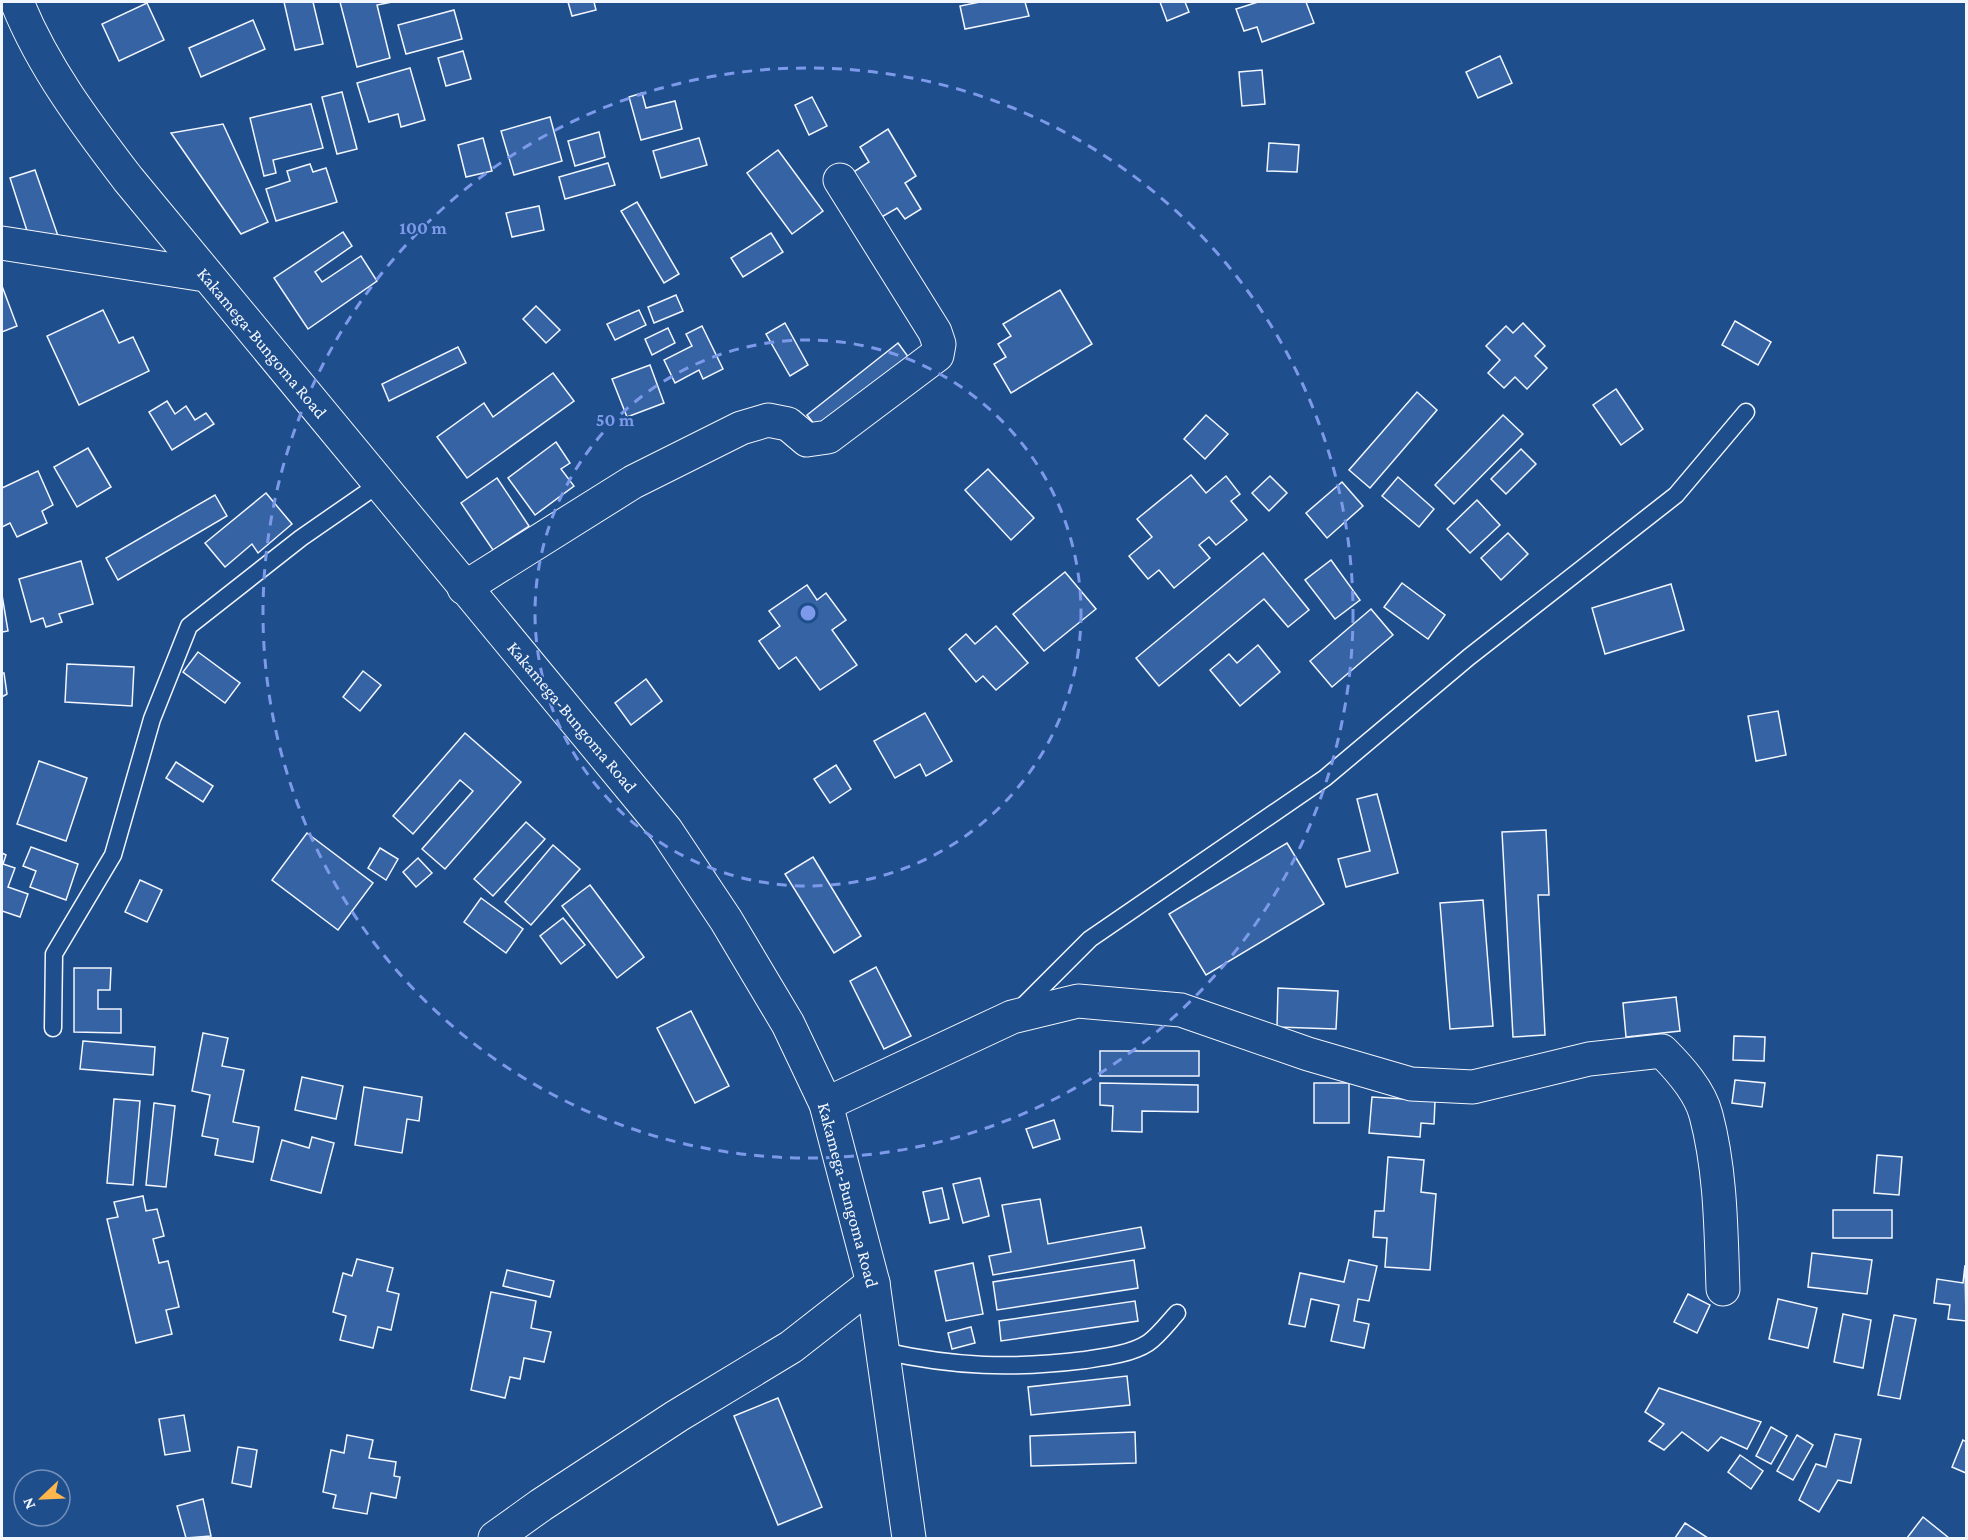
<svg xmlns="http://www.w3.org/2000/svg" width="1968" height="1540" viewBox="0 0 1968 1540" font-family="'Crimson Pro',serif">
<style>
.building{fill:#3563a3;stroke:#f2f6ff;stroke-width:1.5}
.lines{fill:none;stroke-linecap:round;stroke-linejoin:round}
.service-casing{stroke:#f2f6ff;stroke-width:19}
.minor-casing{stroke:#f2f6ff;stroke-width:35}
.primary-casing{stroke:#f2f6ff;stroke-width:35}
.service{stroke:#1f4e8c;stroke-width:16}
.minor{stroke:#1f4e8c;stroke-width:33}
.primary{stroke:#1f4e8c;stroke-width:33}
.ring{fill:none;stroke:#7d9aea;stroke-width:3;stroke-dasharray:10 8}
.labels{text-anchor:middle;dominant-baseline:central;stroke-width:4.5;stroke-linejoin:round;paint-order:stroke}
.street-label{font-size:18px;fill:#f2f6ff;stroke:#1f4e8c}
.centre{fill:#7d9aea;stroke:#1f4e8c;stroke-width:3}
.ring-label{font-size:18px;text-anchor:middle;font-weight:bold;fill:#7d9aea;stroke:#1f4e8c;stroke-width:4.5;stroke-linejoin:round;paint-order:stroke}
</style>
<rect width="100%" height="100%" fill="#1f4e8c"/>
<g class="building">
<polygon points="284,2 313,2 323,44 295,50"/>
<polygon points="340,2 392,2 377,5 390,58 357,67"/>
<polygon points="568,2 594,2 596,10 572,16"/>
<polygon points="980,2 1025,2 1029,16 965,29 960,6"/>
<polygon points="1160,2 1185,2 1189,12 1167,21"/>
<polygon points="1258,2 1306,2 1314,23 1262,42 1257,27 1244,31 1236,9"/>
<polygon points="147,3 164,40 119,61 102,24"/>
<polygon points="454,10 462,39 406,54 398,25"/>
<polygon points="253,20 265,49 201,77 189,48"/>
<polygon points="463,51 471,79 446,86 438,58"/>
<polygon points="1500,56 1512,83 1478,98 1466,72"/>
<polygon points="410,68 425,120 401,127 398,114 369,122 357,83"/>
<polygon points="1262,70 1265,104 1242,106 1239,72"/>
<polygon points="342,92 357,149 337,154 322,97"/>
<polygon points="642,93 646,108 675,101 682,129 641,140 629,97"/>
<polygon points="812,97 827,126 809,135 795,105"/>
<polygon points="311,104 323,148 273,160 276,173 264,176 250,118"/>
<polygon points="550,117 562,161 514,175 501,131"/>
<polygon points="223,124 268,222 241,234 171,133"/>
<polygon points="888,129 916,176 905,183 921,209 905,219 897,208 880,218 852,173 869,162 860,147"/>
<polygon points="599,132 605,157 575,166 568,141"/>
<polygon points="483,138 492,171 466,177 458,145"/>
<polygon points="699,138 707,165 661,178 653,151"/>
<polygon points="1269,143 1299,145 1297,172 1267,171"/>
<polygon points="778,150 823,211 792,234 747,173"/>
<polygon points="608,163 615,185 565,199 559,177"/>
<polygon points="310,164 313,172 326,168 337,202 276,221 266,189 290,181 287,171"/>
<polygon points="35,170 58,236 29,237 10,178"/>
<polygon points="637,202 679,274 664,283 621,211"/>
<polygon points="539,206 544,230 512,237 506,213"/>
<polygon points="343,232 352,246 315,272 322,282 361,256 377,281 308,329 274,278"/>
<polygon points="771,233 783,252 743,277 731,258"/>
<polygon points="2,286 17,326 2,332"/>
<polygon points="1060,290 1092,344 1011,393 994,364 1006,357 998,344 1011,336 1003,324"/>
<polygon points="676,295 683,311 654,323 648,307"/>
<polygon points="536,306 560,330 546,343 523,319"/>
<polygon points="103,310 119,343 133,337 149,371 79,405 47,336"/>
<polygon points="639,310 646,325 615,340 607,324"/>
<polygon points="1735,321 1771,342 1758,365 1722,345"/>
<polygon points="785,323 808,365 790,376 766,334"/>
<polygon points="1523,323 1545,346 1535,356 1547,368 1527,389 1515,377 1504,388 1488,373 1500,360 1486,346 1506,326 1513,333"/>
<polygon points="702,326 723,369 703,379 699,370 675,383 664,360 692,346 686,334"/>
<polygon points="668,328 675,343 652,355 645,339"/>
<polygon points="898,343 912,362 822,434 807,415"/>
<polygon points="458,347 466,363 389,401 382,384"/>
<polygon points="650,365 664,403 627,417 612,379"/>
<polygon points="553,373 574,401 467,478 437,437 484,403 493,417"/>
<polygon points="1616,389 1643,429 1621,445 1593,405"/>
<polygon points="1417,392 1437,410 1370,488 1349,470"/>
<polygon points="167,401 175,414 186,406 195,420 206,413 214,424 172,450 149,412"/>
<polygon points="1206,415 1228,434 1205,459 1184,439"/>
<polygon points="1503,415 1523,434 1454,504 1435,485"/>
<polygon points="556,442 570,463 561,469 574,486 535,515 508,478"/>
<polygon points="88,448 111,487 77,507 54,467"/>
<polygon points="1521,449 1536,464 1506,494 1491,479"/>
<polygon points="988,469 1034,518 1011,540 965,490"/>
<polygon points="38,471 53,505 42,511 47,523 17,537 10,523 2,527 2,488"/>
<polygon points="1191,475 1206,493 1226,476 1240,494 1231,501 1247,520 1216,545 1209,537 1199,545 1210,558 1174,588 1159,570 1148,579 1129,556 1152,537 1137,519"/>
<polygon points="1270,476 1287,493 1269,511 1252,493"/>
<polygon points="1398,477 1434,509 1419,527 1382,496"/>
<polygon points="497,478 529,526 493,550 461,503"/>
<polygon points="1342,482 1363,506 1327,538 1306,513"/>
<polygon points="266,493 292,524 258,553 252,544 225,567 205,543"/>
<polygon points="215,495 227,516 118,580 106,558"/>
<polygon points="1477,500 1500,525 1470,553 1447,529"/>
<polygon points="1508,533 1528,554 1501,580 1481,558"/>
<polygon points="1263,553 1309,610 1288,627 1264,599 1159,686 1136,658"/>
<polygon points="1331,560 1360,600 1335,619 1305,580"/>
<polygon points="81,561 93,604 59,614 62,622 46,627 43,618 31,622 19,579"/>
<polygon points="1065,572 1096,609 1044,651 1013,614"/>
<polygon points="1402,583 1445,615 1428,639 1384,607"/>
<polygon points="1671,584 1684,630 1605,654 1592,608"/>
<polygon points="807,585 817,600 826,593 846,620 832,630 857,665 820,690 796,657 779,669 759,641 780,626 769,611"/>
<polygon points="2,595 8,631 2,632"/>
<polygon points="1371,609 1393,635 1332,687 1310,661"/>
<polygon points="996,626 1028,663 996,690 983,676 976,682 949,649 966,634 975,644"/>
<polygon points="1258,645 1280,672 1240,706 1210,670 1229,654 1237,663"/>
<polygon points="198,652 240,683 225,703 183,672"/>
<polygon points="67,664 134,667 132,706 65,702"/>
<polygon points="363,671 381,685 360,711 343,697"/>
<polygon points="2,673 4,673 7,694 2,697"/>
<polygon points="646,679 662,701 631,725 615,703"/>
<polygon points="1778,711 1786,755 1756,761 1748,716"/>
<polygon points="925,713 952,761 926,776 920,764 895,778 874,741"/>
<polygon points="465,733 521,782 445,869 422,849 473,791 460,780 413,834 393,816"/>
<polygon points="39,761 87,778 66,841 17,824"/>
<polygon points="176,762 213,786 203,802 166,778"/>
<polygon points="836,765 851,789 830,803 814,779"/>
<polygon points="1377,794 1398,873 1346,887 1338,859 1370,851 1357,799"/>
<polygon points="526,822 545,839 493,896 474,879"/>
<polygon points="1546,830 1549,895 1538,895 1545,1035 1513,1037 1502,832"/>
<polygon points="307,833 373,883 338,930 272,880"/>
<polygon points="1287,843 1324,904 1206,975 1169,914"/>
<polygon points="553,845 580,869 531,925 505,902"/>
<polygon points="31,847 78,864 66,900 30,887 36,871 23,866"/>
<polygon points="380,848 398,859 386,880 368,868"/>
<polygon points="2,853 6,855 3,864 15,868 8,887 28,894 20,917 2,911"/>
<polygon points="813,857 861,936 834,953 785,874"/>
<polygon points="418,858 432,873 416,887 403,872"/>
<polygon points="140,880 162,890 147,922 125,912"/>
<polygon points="590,885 644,957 617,978 562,906"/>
<polygon points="481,898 523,929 506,953 464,922"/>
<polygon points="1483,900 1493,1026 1450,1029 1440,903"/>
<polygon points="563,918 585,945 561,964 540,936"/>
<polygon points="876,967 911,1036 884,1049 850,981"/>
<polygon points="74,968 111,968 110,990 98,990 98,1009 121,1009 121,1033 74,1032"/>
<polygon points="1278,988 1338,991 1336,1029 1277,1027"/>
<polygon points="1676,997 1680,1031 1626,1037 1623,1003"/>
<polygon points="691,1011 729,1086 695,1103 657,1028"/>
<polygon points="203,1033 228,1038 222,1066 244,1070 233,1122 259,1127 253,1162 215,1155 218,1139 202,1136 210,1095 192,1091"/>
<polygon points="1734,1036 1765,1037 1764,1061 1733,1060"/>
<polygon points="83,1041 155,1047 153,1075 80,1069"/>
<rect x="1100" y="1051" width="99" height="25"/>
<polygon points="302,1077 343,1086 336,1119 295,1110"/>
<polygon points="1735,1080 1765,1083 1762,1107 1732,1103"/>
<polygon points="1100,1083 1198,1085 1198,1112 1142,1111 1142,1132 1112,1131 1113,1106 1100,1105"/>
<rect x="1314" y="1083" width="35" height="40"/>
<polygon points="364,1087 422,1097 419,1121 407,1119 402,1153 355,1145"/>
<polygon points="1372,1097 1435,1101 1434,1124 1421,1123 1420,1137 1369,1133"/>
<polygon points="114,1099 140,1101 133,1185 107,1183"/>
<polygon points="154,1103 175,1106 166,1187 146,1185"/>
<polygon points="1054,1120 1060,1139 1033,1148 1026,1129"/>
<polygon points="312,1137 334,1143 321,1193 271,1180 282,1140 309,1148"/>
<polygon points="1877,1155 1902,1157 1899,1195 1874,1193"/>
<polygon points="1388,1157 1424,1160 1421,1192 1436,1194 1430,1270 1385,1267 1387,1238 1373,1237 1375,1211 1384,1211"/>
<polygon points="980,1178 989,1216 963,1223 953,1184"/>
<polygon points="942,1188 949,1219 930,1223 923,1192"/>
<polygon points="143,1196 146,1211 157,1209 164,1236 153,1239 159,1263 168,1261 179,1307 166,1310 172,1334 136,1343 107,1219 118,1217 114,1202"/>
<polygon points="1040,1199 1048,1244 1141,1227 1145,1248 993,1275 989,1256 1011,1252 1002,1205"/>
<rect x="1833" y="1210" width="59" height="28"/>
<polygon points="1812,1253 1872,1260 1867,1294 1808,1287"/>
<polygon points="357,1259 393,1268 387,1291 399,1294 391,1330 378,1327 373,1348 340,1340 346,1316 333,1312 343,1273 352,1276"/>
<polygon points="1134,1260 1138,1288 997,1310 993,1282"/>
<polygon points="1349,1260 1377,1266 1369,1301 1358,1299 1354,1321 1369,1324 1364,1348 1331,1341 1339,1305 1311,1299 1305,1327 1289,1324 1300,1273 1344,1282"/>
<polygon points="973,1263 983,1314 946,1321 935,1271"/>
<polygon points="1965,1265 1966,1321 1948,1319 1950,1305 1934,1303 1937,1279 1963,1283"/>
<polygon points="507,1270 554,1281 550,1297 503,1286"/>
<polygon points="491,1292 536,1301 531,1328 551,1332 544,1362 524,1358 520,1379 510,1377 505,1398 471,1390"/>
<polygon points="1688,1294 1710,1305 1697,1333 1674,1322"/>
<polygon points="1778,1299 1817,1308 1808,1348 1769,1339"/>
<polygon points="1135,1301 1138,1321 1001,1341 999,1321"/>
<polygon points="1843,1314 1871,1320 1863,1368 1834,1362"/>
<polygon points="1894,1315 1916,1319 1900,1399 1878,1395"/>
<polygon points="971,1327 975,1343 952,1349 948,1333"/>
<polygon points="1127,1376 1130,1405 1031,1415 1028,1387"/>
<polygon points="1659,1388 1761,1422 1747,1449 1721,1437 1708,1451 1682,1432 1664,1450 1649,1441 1664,1424 1645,1412"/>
<polygon points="778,1398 822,1507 778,1525 734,1416"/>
<polygon points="184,1415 190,1451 165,1455 159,1419"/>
<polygon points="1771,1427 1787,1436 1771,1464 1756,1456"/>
<polygon points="1135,1432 1136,1463 1031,1466 1030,1436"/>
<polygon points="1835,1434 1861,1439 1851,1483 1838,1480 1819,1512 1799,1500 1816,1464 1826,1467"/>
<polygon points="347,1435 373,1440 369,1458 396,1462 394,1476 400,1477 396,1498 371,1493 367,1514 333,1508 336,1495 323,1492 331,1450 344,1453"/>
<polygon points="1797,1435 1813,1445 1793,1480 1777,1471"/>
<polygon points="1963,1440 1966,1442 1966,1473 1952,1467"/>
<polygon points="238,1447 257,1450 251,1487 232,1483"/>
<polygon points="1740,1455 1763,1471 1751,1489 1728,1472"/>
<polygon points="203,1499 211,1536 186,1538 177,1506"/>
<polygon points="1923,1517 1949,1538 1907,1538"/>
<polygon points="1685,1523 1708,1538 1675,1538"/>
</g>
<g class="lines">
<defs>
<g id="service">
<polyline points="1019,1010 1090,939 1325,778 1469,657 1676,495 1746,412"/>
<polyline points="53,1028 54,954 113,855 152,719 189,626 301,538 379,484"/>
<path d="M883,1351C955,1367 1012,1369 1085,1360C1105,1357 1131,1354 1148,1343C1158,1336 1168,1323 1177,1313"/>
</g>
<g id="minor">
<polyline points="2,243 205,275"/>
<polyline points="464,588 633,482 741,428 768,420 788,424 807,440 828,437 937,355 939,344 935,332 840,180"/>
<path d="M826,1104L1012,1017L1078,1001L1181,1010L1308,1054L1411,1084L1473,1087L1589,1059L1662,1051C1679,1068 1700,1091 1706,1115C1721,1171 1721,1232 1723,1289"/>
<polyline points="495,1538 541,1505 677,1416 791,1347 873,1283"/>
</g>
<path id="primary" d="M17,2C43,67 86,124 128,179L666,830L726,920L788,1024L826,1104L873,1283L909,1538"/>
</defs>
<use href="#service" class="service-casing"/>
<use href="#minor" class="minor-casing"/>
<use href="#primary" class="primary-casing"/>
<use href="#service" class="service"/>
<use href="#minor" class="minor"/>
<use href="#primary" class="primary"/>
</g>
<g class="ring">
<circle cx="808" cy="613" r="273"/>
<circle cx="808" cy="613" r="545"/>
</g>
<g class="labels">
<g class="street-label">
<text transform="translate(262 343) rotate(50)">Kakamega-Bungoma Road</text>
<text transform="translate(572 717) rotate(50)">Kakamega-Bungoma Road</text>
<text transform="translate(848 1195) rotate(75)">Kakamega-Bungoma Road</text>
</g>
</g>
<circle cx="808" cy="613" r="9" class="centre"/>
<g class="ring-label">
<text x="423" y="234">100 m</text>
<text x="615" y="426">50 m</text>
</g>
<rect width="1968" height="1540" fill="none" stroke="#f2f6ff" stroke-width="6"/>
<g transform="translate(42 1498) rotate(247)"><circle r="28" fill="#1f4e8c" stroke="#7391ba" stroke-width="1.5"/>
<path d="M0-4.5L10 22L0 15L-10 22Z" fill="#ffb74d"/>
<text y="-9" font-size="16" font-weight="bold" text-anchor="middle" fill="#f2f6ff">N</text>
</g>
</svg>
